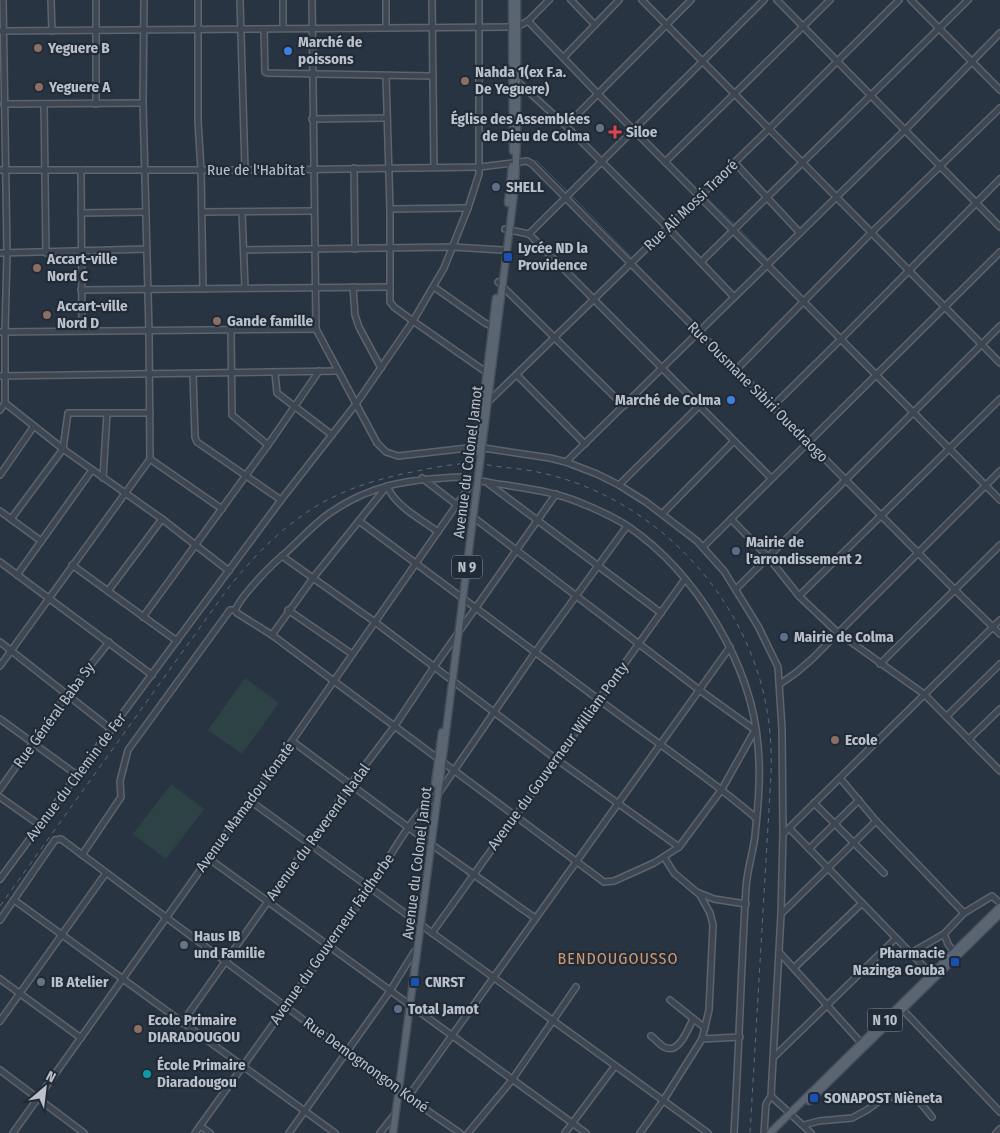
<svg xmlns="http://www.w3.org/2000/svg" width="1000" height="1133" viewBox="0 0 1000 1133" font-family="'Fira Sans Condensed',sans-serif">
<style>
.green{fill:#2c4244}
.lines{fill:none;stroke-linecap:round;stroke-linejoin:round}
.stream{stroke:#40526a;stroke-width:1}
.minor-casing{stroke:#5b646f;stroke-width:8}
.major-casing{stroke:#474f5b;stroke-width:9}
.minor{stroke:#3d4651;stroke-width:5}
.major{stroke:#5b6571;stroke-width:6}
.rail{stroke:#5f6a78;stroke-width:1;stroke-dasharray:5 5;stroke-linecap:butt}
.education-dot{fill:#8d6e63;stroke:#212b37;stroke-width:2}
.shop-dot{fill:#3f7fe0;stroke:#212b37;stroke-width:2}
.worship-dot{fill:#6b7280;stroke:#212b37;stroke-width:2}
.health-dot{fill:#e0444e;stroke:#212b37;stroke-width:2}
.service-dot{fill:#5c6f8a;stroke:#212b37;stroke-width:2}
.transit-dot{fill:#1a4fb4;stroke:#212b37;stroke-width:2}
.culture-dot{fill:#0f9aa8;stroke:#212b37;stroke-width:2}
.labels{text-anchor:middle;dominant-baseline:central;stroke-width:4.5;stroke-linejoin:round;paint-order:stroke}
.shield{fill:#212b37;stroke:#8c949f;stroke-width:1}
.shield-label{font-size:14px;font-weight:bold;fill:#bac1cb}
.poi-label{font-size:15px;font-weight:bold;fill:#bac1cb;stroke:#212b37;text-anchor:start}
.street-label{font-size:15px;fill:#bac1cb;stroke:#212b37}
.neighbourhood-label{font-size:16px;letter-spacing:1px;fill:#d09870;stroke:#212b37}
</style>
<rect width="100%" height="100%" fill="#293442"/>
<g class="green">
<polygon points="245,678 279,703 242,754 208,730"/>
<polygon points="171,784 204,809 166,859 133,834"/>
</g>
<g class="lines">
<g class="stream">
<polyline points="535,161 537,161 569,193"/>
<polyline points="704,195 735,225"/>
<polyline points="572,196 632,258 664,227"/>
<polyline points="667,224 696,195"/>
<polyline points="738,228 767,258 768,262"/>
<polyline points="770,271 800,302"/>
<polyline points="802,305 837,339"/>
<polyline points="839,342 873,377"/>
<polyline points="876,380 910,414"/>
<polyline points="913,417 945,449"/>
<polyline points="948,445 994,401"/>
<polyline points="918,476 946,448"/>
</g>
<defs>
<g id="minor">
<polyline points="51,0 52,31"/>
<polyline points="96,0 96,104"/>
<polyline points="198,0 198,121 201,170 203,289"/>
<polyline points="240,0 245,170"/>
<polyline points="312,0 316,329 377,443 386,452 398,456 477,447 550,458 566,462 597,474 619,485 646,502 697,541 724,571 758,626 778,667 782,729 783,834 781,914 771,1096 766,1104 764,1133"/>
<polyline points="386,0 386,27"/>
<polyline points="432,0 434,167"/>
<polyline points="571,0 595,25"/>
<polyline points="642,0 1000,363"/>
<polyline points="777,0 1000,227"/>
<polyline points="911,0 1000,90"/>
<polyline points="528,21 598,94 1000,500"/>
<polyline points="283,28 283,0"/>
<polyline points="264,29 265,72 267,73 431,76"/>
<polyline points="0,31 517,27 528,21 549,0"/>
<polyline points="564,57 619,0"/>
<polyline points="386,76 390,209 390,302 394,307 413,321 486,372"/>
<polyline points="517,81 566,126 668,228 734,297"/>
<polyline points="4,104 143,103"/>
<polyline points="44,104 46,253"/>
<polyline points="312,119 387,118"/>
<polyline points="566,126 691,0"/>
<polyline points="665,162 830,0"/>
<polyline points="735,163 800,233"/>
<polyline points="354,168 355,249"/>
<polyline points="0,170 274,170 480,167 527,161 532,164 955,590 1000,634"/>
<polyline points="81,170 82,331"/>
<polyline points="390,209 468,208"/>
<polyline points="202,212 314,211"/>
<polyline points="242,212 245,288"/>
<polyline points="81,213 146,212"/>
<polyline points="505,229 529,234 771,478"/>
<polyline points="529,234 764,0"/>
<polyline points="244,250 453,247 502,250"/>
<polyline points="0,253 147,249"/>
<polyline points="701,262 968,0"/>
<polyline points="498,282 624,406"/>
<polyline points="353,287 355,315 359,327 381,368"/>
<polyline points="434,287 485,323 496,328"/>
<polyline points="81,290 390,287"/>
<polyline points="231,330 232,415 268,445"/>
<polyline points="0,332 316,329"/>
<polyline points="736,370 872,232 1000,108"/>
<polyline points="275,373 277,393 332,435"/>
<polyline points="193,374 195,437 197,442 281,500"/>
<polyline points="517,375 585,444"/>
<polyline points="0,376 338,371"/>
<polyline points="5,403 63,449 162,519 229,571"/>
<polyline points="486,404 769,129 899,0"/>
<polyline points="773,406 841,339 1000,179"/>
<polyline points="0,410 5,403 5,332 7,253 3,0"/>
<polyline points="150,459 222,509"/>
<polyline points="566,462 905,130 1000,33"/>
<polyline points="0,475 34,426"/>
<polyline points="103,478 107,413"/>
<path d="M422,478L698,689L755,730L722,789L679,847L654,863L614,881L604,882L272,635L237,613L235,610C243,594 269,567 282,556C298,542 311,527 327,515C370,484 410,479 461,477"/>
<polyline points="489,484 661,613"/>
<polyline points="619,485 699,406"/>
<polyline points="0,511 41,541"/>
<polyline points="662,514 734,441"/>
<polyline points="11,519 63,449 68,413 150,413"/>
<polyline points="731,519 768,557 799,596 837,632 924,694 1000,771"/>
<path d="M359,521C438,580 519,640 598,699C651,739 706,775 756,818"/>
<polyline points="703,547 1000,252"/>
<polyline points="282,556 375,622 556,759 679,847"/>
<polyline points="0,562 152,675"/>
<polyline points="72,565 177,641"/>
<polyline points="17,575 92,470"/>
<polyline points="736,589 1000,326"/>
<polyline points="108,591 162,519"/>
<polyline points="799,596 1000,399"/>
<polyline points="288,610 352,654"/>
<polyline points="143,617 268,445 319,371"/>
<path d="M272,635L313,578L387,486C396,507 421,519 438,532"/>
<polyline points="0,642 112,730"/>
<polyline points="880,664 1000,545"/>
<polyline points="0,666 150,459 149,332 143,103 144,0"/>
<polyline points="780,684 797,672 812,659 1000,471"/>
<polyline points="947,716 1000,664"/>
<polyline points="0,719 77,775"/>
<polyline points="969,739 1000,709"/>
<polyline points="292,741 428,842 535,918"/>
<polyline points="840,778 876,821 964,913 992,896 1000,903"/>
<polyline points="0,789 67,695 109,642"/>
<polyline points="0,797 41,826"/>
<polyline points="249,800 708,1133"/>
<polyline points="814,803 884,873"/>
<polyline points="789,828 933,976"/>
<polyline points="783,834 1000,620"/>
<polyline points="809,849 859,800"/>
<polyline points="82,855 121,797 120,781 128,750 230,610 235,610"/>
<polyline points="208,858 586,1133"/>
<polyline points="0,879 281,500 356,404 413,321 444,268 468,208 479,174 479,0"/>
<polyline points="699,893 714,899 746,904"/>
<polyline points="14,900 335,1133"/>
<polyline points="781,914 876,821"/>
<polyline points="0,920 55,840 61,839 399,1091 460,1133"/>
<polyline points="432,933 685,579"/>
<polyline points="944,934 948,944 955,954"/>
<polyline points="779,952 863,1045"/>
<polyline points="911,953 944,934 964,913"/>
<polyline points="794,968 862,903"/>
<polyline points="0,979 81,1038"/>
<polyline points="670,1000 705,1028"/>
<polyline points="903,1010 1000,1112"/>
<polyline points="0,1021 106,873"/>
<polyline points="182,1023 351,784 394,727 434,667 556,494"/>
<path d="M651,1036C655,1039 659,1044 664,1047C679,1055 688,1029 693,1019"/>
<polyline points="702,1039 740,1037"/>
<polyline points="773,1058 896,938"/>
<polyline points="0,1070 84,1133"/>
<polyline points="771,1096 811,1133"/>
<polyline points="408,1097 730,647"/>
<polyline points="804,1125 819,1121 852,1118 867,1110 882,1099 889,1097 911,1098 919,1101 932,1117"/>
<polyline points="200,1126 210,1133"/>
<path d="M13,1133L292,741L474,480C484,481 495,484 506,485C522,488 539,490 554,494C575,499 611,515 629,527C696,573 752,665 758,746C761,775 758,807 755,836C753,853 747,870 746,888C741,970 739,1051 734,1133"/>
<path d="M195,1133C253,1052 312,971 369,889C389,860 411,815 438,794L536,651L627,526"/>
<polyline points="289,1133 390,991 414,952"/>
<polyline points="380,1133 395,1114"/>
<polyline points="468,1133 512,1080 576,987"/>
<polyline points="565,1133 615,1066"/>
<polyline points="640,1133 663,1101 702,1039 709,1010 713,925 710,913 700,895 674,873 664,857"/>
<polyline points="996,1133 1000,1129"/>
</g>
<g id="major">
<polyline points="512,0 513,151"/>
<polyline points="508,203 512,166"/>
<polyline points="477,452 496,298"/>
<polyline points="435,784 442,732"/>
<polyline points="809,1101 1000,914"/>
<polyline points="393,1133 442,763 515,186 517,135 517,0"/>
<polyline points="770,1133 1000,907"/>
</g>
</defs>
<use href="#minor" class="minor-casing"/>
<use href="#major" class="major-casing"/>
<use href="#minor" class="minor"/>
<use href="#major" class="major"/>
<path class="rail" d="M0,906L229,587C251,560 274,535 303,515C336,491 376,479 417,471C436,467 458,463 477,463C483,463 488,465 493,466C509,468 525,469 542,473C650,497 739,587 764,695C770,722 772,748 771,775L750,1133"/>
</g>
<g class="education-dot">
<circle cx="38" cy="48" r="5"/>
<circle cx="465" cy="81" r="5"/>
<circle cx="39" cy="87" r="5"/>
<circle cx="37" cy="268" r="5"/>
<circle cx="47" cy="315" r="5"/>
<circle cx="217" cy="321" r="5"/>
<circle cx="835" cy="740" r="5"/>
<circle cx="138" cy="1029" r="5"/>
</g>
<g class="shop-dot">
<circle cx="288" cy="51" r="5"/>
<circle cx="731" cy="400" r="5"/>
</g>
<g class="worship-dot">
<circle cx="600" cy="128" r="5"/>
<circle cx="184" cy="945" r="5"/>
<circle cx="41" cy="982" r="5"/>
</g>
<path class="health-dot" d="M612.5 124.5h5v5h5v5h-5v5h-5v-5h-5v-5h5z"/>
<g class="service-dot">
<circle cx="496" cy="187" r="5"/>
<circle cx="736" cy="551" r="5"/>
<circle cx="784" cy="637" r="5"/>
<circle cx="398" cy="1009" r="5"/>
</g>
<g class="transit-dot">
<rect x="503" y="252" width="10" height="10" rx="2.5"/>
<rect x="950" y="957" width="10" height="10" rx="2.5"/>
<rect x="410" y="977" width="10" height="10" rx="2.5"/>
<rect x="809" y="1093" width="10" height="10" rx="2.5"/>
</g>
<circle class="culture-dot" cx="147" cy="1074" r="5"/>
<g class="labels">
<g class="shield">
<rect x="452" y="555.5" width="30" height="23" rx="4"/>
<rect x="867.5" y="1008.5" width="35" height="23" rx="4"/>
</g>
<g class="shield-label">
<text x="467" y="567">N 9</text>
<text x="885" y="1020">N 10</text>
</g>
<g class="poi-label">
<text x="298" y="42">Marché de<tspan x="298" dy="17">poissons</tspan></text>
<text x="48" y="48">Yeguere B</text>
<text x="475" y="72">Nahda 1(ex F.a.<tspan x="475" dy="17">De Yeguere)</tspan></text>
<text x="49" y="87">Yeguere A</text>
<text x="590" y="119" text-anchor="end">Église des Assemblées<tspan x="590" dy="17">de Dieu de Colma</tspan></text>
<text x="626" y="132">Siloe</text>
<text x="506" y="187">SHELL</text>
<text x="518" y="248">Lycée ND la<tspan x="518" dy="17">Providence</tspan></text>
<text x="47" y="259">Accart-ville<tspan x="47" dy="17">Nord C</tspan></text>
<text x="57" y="306">Accart-ville<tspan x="57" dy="17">Nord D</tspan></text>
<text x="227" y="321">Gande famille</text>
<text x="721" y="400" text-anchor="end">Marché de Colma</text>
<text x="746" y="542">Mairie de<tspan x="746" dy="17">l'arrondissement 2</tspan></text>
<text x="794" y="637">Mairie de Colma</text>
<text x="845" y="740">Ecole</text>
<text x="194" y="936">Haus IB<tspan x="194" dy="17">und Familie</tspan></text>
<text x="945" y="953" text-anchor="end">Pharmacie<tspan x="945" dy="17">Nazinga Gouba</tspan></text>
<text x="51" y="982">IB Atelier</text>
<text x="425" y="982">CNRST</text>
<text x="408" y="1009">Total Jamot</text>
<text x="148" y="1020">Ecole Primaire<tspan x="148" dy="17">DIARADOUGOU</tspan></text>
<text x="157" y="1065">École Primaire<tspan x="157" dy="17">Diaradougou</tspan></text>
<text x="824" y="1098">SONAPOST Nièneta</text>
</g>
<g class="street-label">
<text x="256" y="170">Rue de l'Habitat</text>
<text transform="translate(691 205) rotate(-44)">Rue Ali Mossi Traoré</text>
<text transform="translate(758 392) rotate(45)">Rue Ousmane Sibiri Ouedraogo</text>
<text transform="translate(468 462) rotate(-83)">Avenue du Colonel Jamot</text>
<text transform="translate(54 715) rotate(-54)">Rue Général Baba Sy</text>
<text transform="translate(558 756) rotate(-54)">Avenue du Gouverneur William Ponty</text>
<text transform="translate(76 777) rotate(-53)">Avenue du Chemin de Fer</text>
<text transform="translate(245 807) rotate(-54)">Avenue Mamadou Konaté</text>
<text transform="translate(318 832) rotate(-54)">Avenue du Reverend Nadal</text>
<text transform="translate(417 863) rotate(-83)">Avenue du Colonel Jamot</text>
<text transform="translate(332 939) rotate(-55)">Avenue du Gouverneur Faidherbe</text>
<text transform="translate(366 1065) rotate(36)">Rue Demognongon Koné</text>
</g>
<g class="neighbourhood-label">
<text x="618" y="958">BENDOUGOUSSO</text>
</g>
</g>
<g transform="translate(45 1088) rotate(28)" stroke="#212b37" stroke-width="4" paint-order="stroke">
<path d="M0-4L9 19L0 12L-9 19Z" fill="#bac1cb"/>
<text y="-8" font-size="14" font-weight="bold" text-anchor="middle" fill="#bac1cb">N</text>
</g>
</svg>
